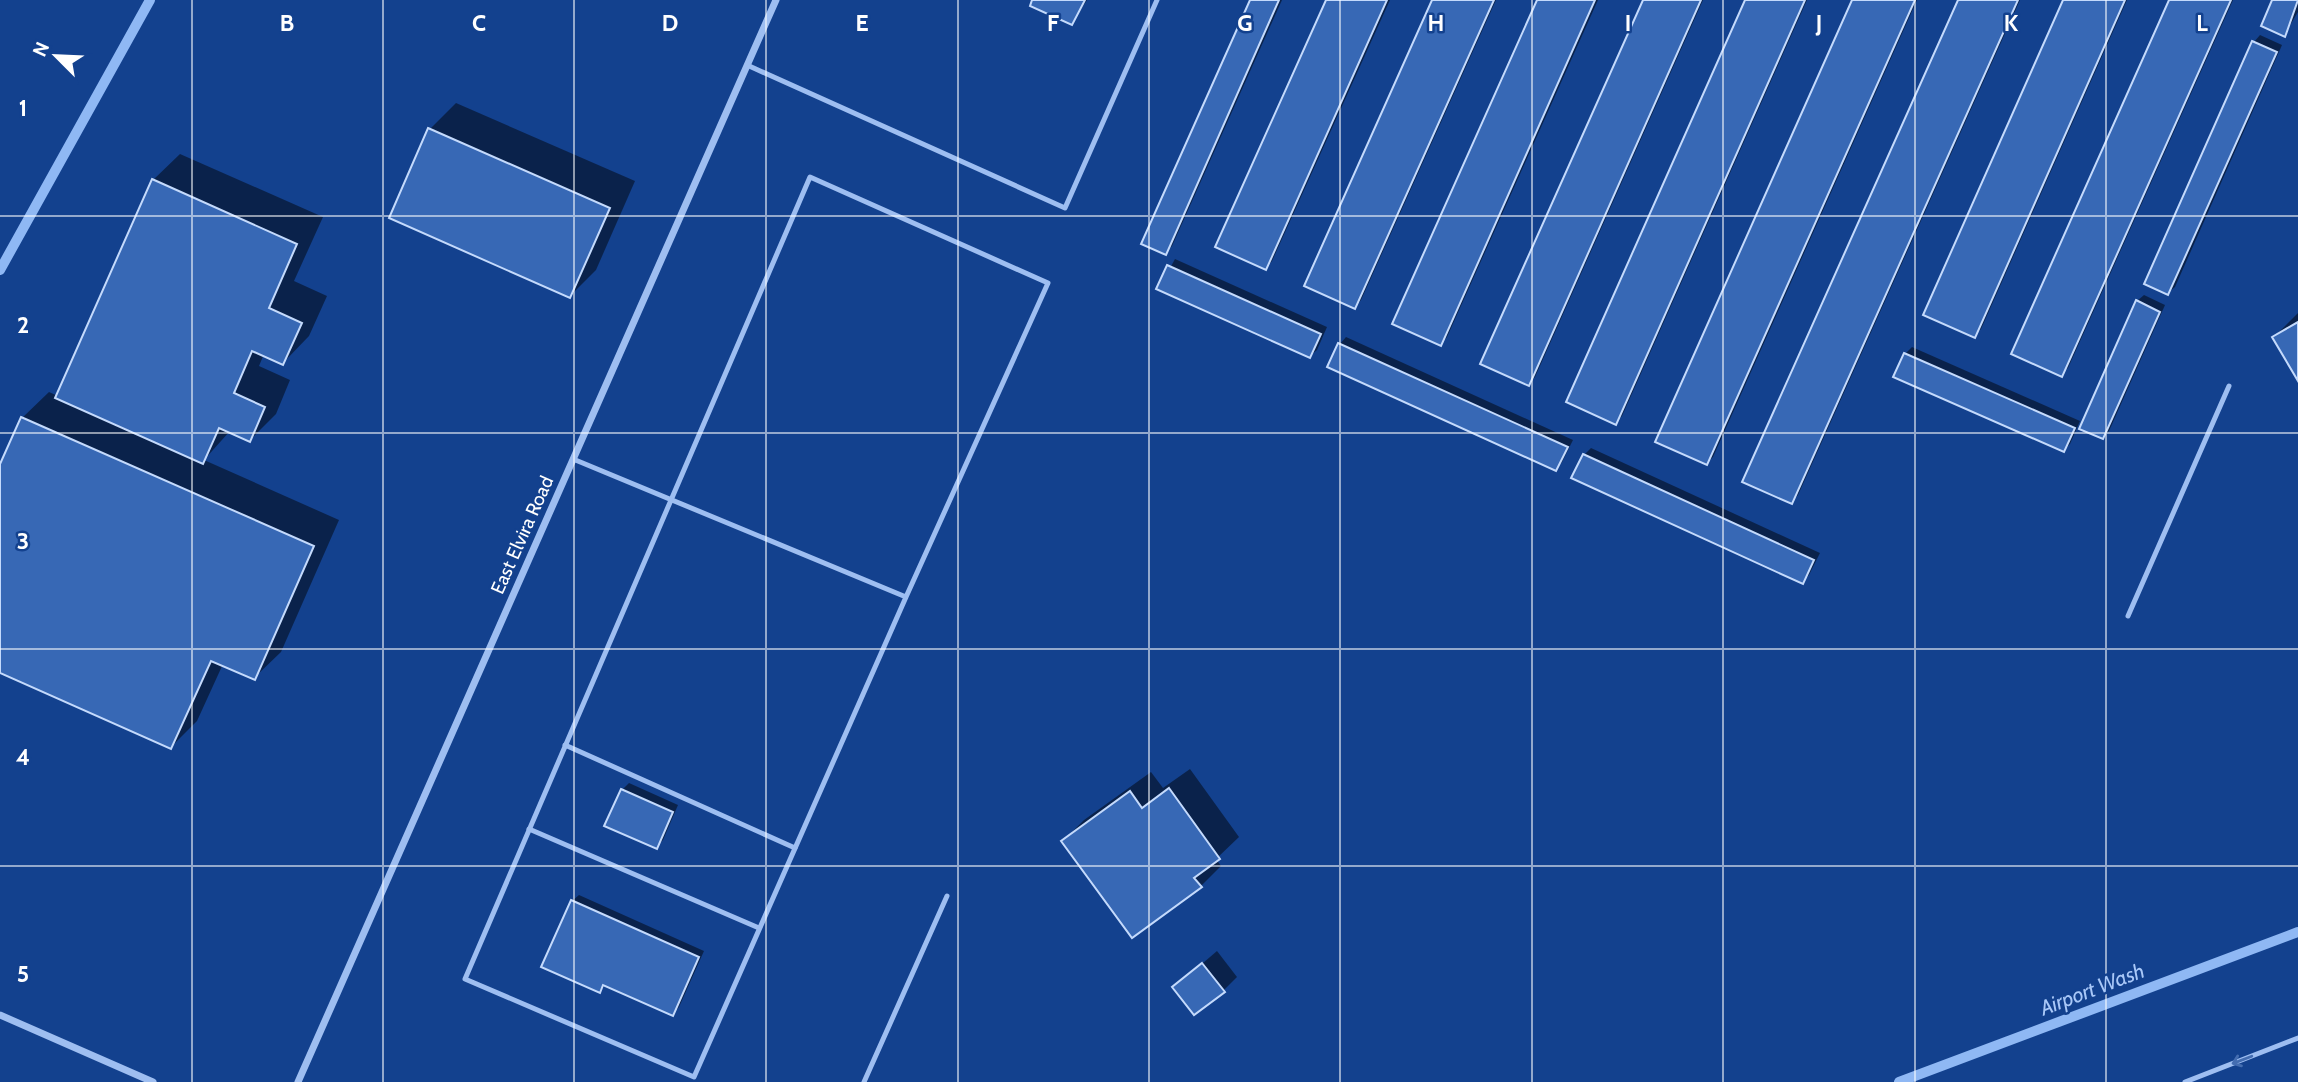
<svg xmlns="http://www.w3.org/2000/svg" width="2298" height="1082" viewBox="0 0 2298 1082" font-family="Cabin,sans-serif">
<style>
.shadow{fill:#0007}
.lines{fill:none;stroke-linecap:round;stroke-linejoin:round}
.stream{stroke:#8fb8f4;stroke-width:10}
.building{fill:#3768b5;stroke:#c4dafc;stroke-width:2}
.service{stroke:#9ebef1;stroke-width:5}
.minor{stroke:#9ebef1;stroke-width:7}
.oneway{stroke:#446db1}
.grid{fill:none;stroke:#fff;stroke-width:2;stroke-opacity:0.55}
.labels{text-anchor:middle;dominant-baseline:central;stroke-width:5;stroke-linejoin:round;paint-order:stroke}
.street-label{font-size:19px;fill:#fff;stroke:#13418e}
.water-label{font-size:21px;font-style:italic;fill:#a9c8f8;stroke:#13418e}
.grid-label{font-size:23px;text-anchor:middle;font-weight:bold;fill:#fff;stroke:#13418e;stroke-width:5;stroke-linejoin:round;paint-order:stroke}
</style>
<rect width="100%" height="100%" fill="#13418e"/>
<g class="shadow">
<polygon points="1034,0 1087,0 1072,23"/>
<polygon points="1252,0 1282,0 1172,246 1165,253"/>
<polygon points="1328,0 1390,0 1272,261 1266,268"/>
<polygon points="1434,0 1496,0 1361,300 1355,307"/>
<polygon points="1539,0 1598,0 1447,337 1441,344"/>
<polygon points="1644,0 1703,0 1535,377 1528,384"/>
<polygon points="1747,0 1807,0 1622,416 1615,423"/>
<polygon points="1854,0 1917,0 1713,457 1707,463"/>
<polygon points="1960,0 2020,0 1798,495 1792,502"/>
<polygon points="2065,0 2127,0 1981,329 1974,336"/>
<polygon points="2171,0 2233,0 2068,368 2061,374"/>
<polygon points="2274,0 2298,0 2298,12 2284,35"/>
<polygon points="2260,35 2282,45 2175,287 2168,293 2254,42"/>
<polygon points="456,103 635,181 596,270 570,296 430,129"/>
<polygon points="180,154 323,217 294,281 327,296 309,336 283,363 264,354 259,366 290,380 276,414 250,440 230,431 204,460 339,520 281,652 254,678 223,664 197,721 171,747 0,671 0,469 22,418 49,392 58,396 153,180"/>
<polygon points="1175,259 1327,327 1317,350 1310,356 1159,288"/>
<polygon points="2144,295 2165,305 2109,431 2103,437 2137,301"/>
<polygon points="2298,313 2298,378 2274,337"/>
<polygon points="1346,337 1573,440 1562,462 1556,469 1340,344"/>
<polygon points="1912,347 2080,421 2070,444 2064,450 1905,354"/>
<polygon points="1591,448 1820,553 1809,575 1802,582 1584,455"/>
<polygon points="1190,769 1239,837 1216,859 1221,866 1201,886 1063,841 1084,820 1151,772 1163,788"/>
<polygon points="629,783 678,805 663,840 656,847 622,790"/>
<polygon points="579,895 704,951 679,1007 673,1014 606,984 599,991 572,901"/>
<polygon points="1217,951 1237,977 1223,991 1175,987"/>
</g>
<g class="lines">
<g class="stream">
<polyline points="0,270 150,0"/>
<polyline points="1899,1082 2298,932"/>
</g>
</g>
<g class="building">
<polygon points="1032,0 1085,0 1072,25 1030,6"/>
<polygon points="1250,0 1279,0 1166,255 1141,244"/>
<polygon points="1326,0 1387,0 1266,270 1215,247"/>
<polygon points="1432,0 1494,0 1355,309 1304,286"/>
<polygon points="1537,0 1595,0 1441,346 1392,324"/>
<polygon points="1643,0 1701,0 1529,386 1480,364"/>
<polygon points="1745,0 1805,0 1616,425 1566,402"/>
<polygon points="1852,0 1915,0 1707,465 1655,442"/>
<polygon points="1958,0 2018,0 1792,504 1742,482"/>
<polygon points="2063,0 2125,0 1975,338 1923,315"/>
<polygon points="2169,0 2231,0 2062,377 2011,354"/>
<polygon points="2272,0 2298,0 2285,37 2261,26"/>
<polygon points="2252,41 2277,52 2168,295 2144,284"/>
<polygon points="428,128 610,208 570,298 389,218"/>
<polygon points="152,179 297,244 269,308 302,323 283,365 252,351 234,393 265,407 250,442 219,428 203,464 55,398"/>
<polygon points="1167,265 1321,334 1310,358 1156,289"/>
<polygon points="2136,300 2160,312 2103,439 2079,429"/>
<polygon points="2298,322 2298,381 2272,337"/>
<polygon points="1338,343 1568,447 1556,471 1327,367"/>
<polygon points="1904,353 2075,428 2064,452 1893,377"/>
<polygon points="21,417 314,546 255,680 211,661 171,749 0,673 0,464"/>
<polygon points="1583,454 1814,560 1803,584 1571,478"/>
<polygon points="1169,788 1220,859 1194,878 1202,887 1132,938 1061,841 1130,791 1142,808"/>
<polygon points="621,789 673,812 657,849 604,826"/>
<polygon points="571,900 699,957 673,1016 603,985 600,993 541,967"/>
<polygon points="1202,963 1225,992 1194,1015 1172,987"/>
</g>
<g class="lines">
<g class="service">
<polyline points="747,65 1065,208 1157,0"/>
<polyline points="573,459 906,597 694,1077 465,979 810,177 1048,283 906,597"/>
<polyline points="2128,616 2229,386"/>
<polyline points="565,745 795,848"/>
<polyline points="529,829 759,928"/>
<polyline points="864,1082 947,896"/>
<polyline points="2185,1082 2298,1038"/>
</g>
<g class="minor">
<polyline points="0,1015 153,1082"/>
<polyline points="298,1082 776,0"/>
</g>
</g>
<defs><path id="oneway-shaft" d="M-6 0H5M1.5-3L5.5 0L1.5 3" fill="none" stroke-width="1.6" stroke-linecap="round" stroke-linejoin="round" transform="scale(1.75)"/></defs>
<use class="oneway" href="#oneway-shaft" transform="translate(2242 1060) rotate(159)"/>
<path class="grid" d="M192,0V1082M383,0V1082M574,0V1082M766,0V1082M958,0V1082M1149,0V1082M1340,0V1082M1532,0V1082M1723,0V1082M1915,0V1082M2106,0V1082M0,216H2298M0,433H2298M0,649H2298M0,866H2298"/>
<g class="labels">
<g class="street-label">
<text transform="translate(522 535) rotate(-66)">East Elvira Road</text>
</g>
<g class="water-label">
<text transform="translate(2092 989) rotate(-21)">Airport Wash</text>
</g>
</g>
<g class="grid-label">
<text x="287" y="31">B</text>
<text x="479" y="31">C</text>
<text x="670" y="31">D</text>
<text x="862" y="31">E</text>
<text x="1053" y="31">F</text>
<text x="1245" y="31">G</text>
<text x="1436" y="31">H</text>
<text x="1628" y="31">I</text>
<text x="1819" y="31">J</text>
<text x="2011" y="31">K</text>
<text x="2202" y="31">L</text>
<text x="23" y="116">1</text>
<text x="23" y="333">2</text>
<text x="23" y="549">3</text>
<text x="23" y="765">4</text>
<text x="23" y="982">5</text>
</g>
<g transform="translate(56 56) rotate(294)" stroke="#13418e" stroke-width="5" paint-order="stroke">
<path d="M0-5L12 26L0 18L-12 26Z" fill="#ffffff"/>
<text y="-10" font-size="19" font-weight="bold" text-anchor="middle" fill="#ffffff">N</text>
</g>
</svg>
